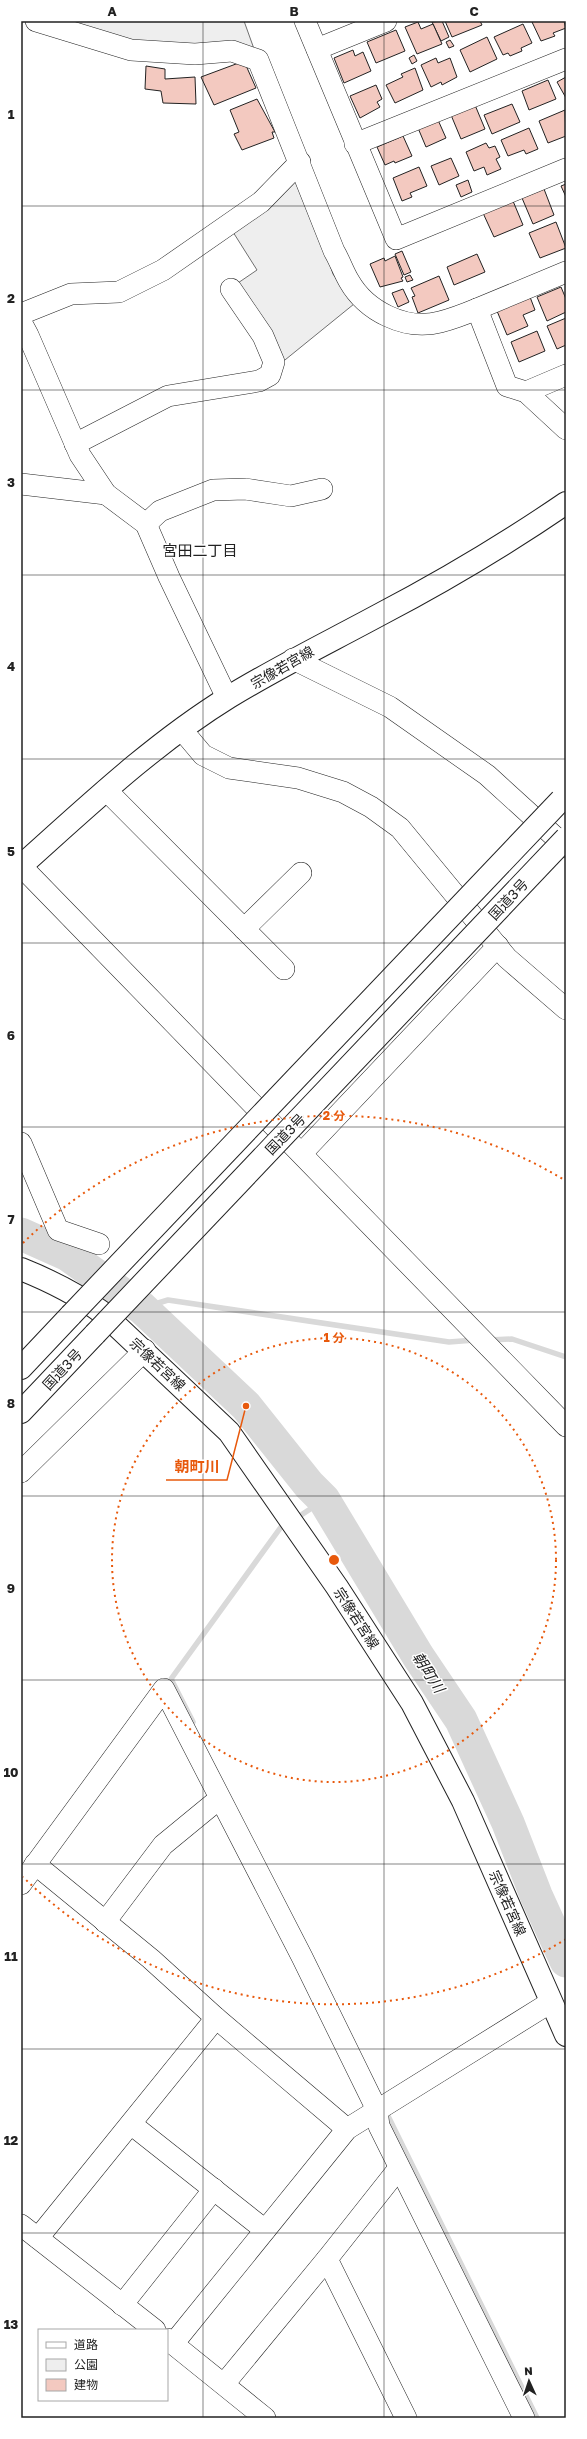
<svg xmlns="http://www.w3.org/2000/svg" width="587" height="2439" viewBox="0 0 587 2439" font-family="'Golos Text','Noto Sans JP',sans-serif">
<style>
.green{fill:#eee;stroke:#6f6f6f}
.lines{fill:none;stroke-linecap:round;stroke-linejoin:round}
.stream{stroke:#d9d9d9;stroke-width:5.5}
.river{stroke:#d9d9d9;stroke-width:33}
.building{fill:#f3c9c0;stroke:#222}
.minor-casing{stroke:#222;stroke-width:22}
.major-casing{stroke:#222;stroke-width:24}
.highway-casing{stroke:#222;stroke-width:24}
.minor{stroke:#fff;stroke-width:21}
.major{stroke:#fff;stroke-width:22}
.highway{stroke:#fff;stroke-width:22}
.highway-bridge-casing{stroke:#222;stroke-width:24;stroke-linecap:butt}
.highway-bridge{stroke:#fff;stroke-width:22}
.grid{fill:none;stroke:#222;stroke-width:1;stroke-opacity:0.55}
.ring{fill:none;stroke:#e8590c;stroke-width:2;stroke-dasharray:2 4}
.labels{text-anchor:middle;dominant-baseline:central;stroke-width:3;stroke-linejoin:round;paint-order:stroke}
.street-label{font-size:14px;fill:#222;stroke:#fff}
.neighbourhood-label{font-size:15px;fill:#222;stroke:#fff}
.water-label{font-size:15px;font-style:italic;fill:#222;stroke:#fff}
.centre{fill:#e8590c;stroke:#fff;stroke-width:2}
.ring-label{font-size:12px;text-anchor:middle;font-weight:bold;fill:#e8590c;stroke:#fff;stroke-width:3;stroke-linejoin:round;paint-order:stroke}
.leader{fill:none;stroke:#e8590c;stroke-width:1.5}
.callout-dot{fill:#e8590c;stroke:#fff;stroke-width:1.5}
.callout-label{font-size:15px;text-anchor:middle;font-weight:bold;fill:#e8590c;stroke:#fff;stroke-width:3;stroke-linejoin:round;paint-order:stroke}
.neatline{fill:none;stroke:#222;stroke-width:1.5}
.grid-label{font-size:13px;text-anchor:middle;font-weight:bold;fill:#222}
</style>
<rect width="100%" height="100%" fill="#fff"/>
<g class="green">
<polygon points="62,21 244,21 258,60 141,45"/>
<polygon points="299,170 333,274 354,304 280,364 235,285 257,270 233,232"/>
</g>
<g class="lines">
<g class="stream">
<polyline points="142,1308 168,1300 449,1342 475,1340"/>
<polyline points="489,1340 512,1339 566,1357"/>
<polyline points="295,1519 324,1500"/>
<polyline points="193,1722 171,1679 281,1527 288,1523"/>
<polyline points="386,2112 537,2418"/>
</g>
<polyline class="river" points="21,1234 68,1255 142,1308 246,1406 309,1485 324,1500 418,1656 461,1720 508,1823 536,1895 566,1961"/>
</g>
<g class="building">
<polygon points="442,21 449,37 441,41 432,22"/>
<polygon points="445,21 480,21 482,25 452,37"/>
<polygon points="535,21 564,21 566,28 553,33 555,36 541,41 532,22"/>
<polygon points="418,22 421,29 433,24 442,44 417,54 405,27"/>
<polygon points="523,24 532,43 521,48 522,51 510,56 508,53 503,55 494,37"/>
<polygon points="396,30 405,51 376,63 367,42"/>
<polygon points="487,37 497,59 470,72 460,50"/>
<polygon points="450,40 454,46 449,48 446,42"/>
<polygon points="353,50 355,56 363,52 371,71 344,83 334,58"/>
<polygon points="414,55 417,61 412,64 409,58"/>
<polygon points="436,58 438,63 450,58 457,77 442,85 441,82 431,87 421,65"/>
<polygon points="244,61 256,88 214,105 201,77"/>
<polygon points="146,66 165,69 165,79 195,77 196,104 163,103 161,91 145,89"/>
<polygon points="415,68 423,90 395,103 386,85 403,77 401,74"/>
<polygon points="566,77 566,98 557,82"/>
<polygon points="548,80 556,99 529,110 522,91"/>
<polygon points="376,85 382,99 377,102 380,107 360,118 350,96"/>
<polygon points="257,99 275,132 272,132 274,138 242,150 234,134 239,132 230,110"/>
<polygon points="512,104 520,122 492,134 484,115"/>
<polygon points="475,105 485,129 461,139 451,115"/>
<polygon points="565,110 566,136 548,143 539,121"/>
<polygon points="438,120 446,138 426,147 418,128"/>
<polygon points="529,128 538,149 526,154 524,150 508,156 501,140"/>
<polygon points="403,136 412,156 395,163 394,161 385,165 377,147"/>
<polygon points="486,143 489,148 495,146 500,157 496,159 501,169 487,175 484,167 474,171 466,152"/>
<polygon points="451,158 459,176 439,185 431,166"/>
<polygon points="419,167 427,186 410,193 412,197 402,201 393,178"/>
<polygon points="468,180 472,192 461,197 456,185"/>
<polygon points="566,184 566,197 561,186"/>
<polygon points="544,189 554,215 533,224 522,198"/>
<polygon points="513,201 523,225 494,237 483,213"/>
<polygon points="556,222 566,248 540,258 529,233"/>
<polygon points="402,251 411,272 404,275 395,254"/>
<polygon points="477,254 485,272 454,285 447,267"/>
<polygon points="395,256 403,277 401,278 403,281 380,287 370,264 384,258 385,261"/>
<polygon points="410,275 413,280 407,282 405,277"/>
<polygon points="439,276 449,300 418,313 412,297 415,296 411,288"/>
<polygon points="561,287 566,299 566,312 547,321 537,297"/>
<polygon points="403,289 409,302 398,307 392,293"/>
<polygon points="530,297 535,310 523,315 528,326 507,335 497,311"/>
<polygon points="566,318 566,345 557,349 547,326"/>
<polygon points="537,331 545,351 519,362 511,342"/>
</g>
<g class="lines">
<defs>
<g id="minor">
<path d="M36,21L131,50L195,54L232,51L258,60L334,251C340,261 343,271 349,281C366,311 405,331 440,322C452,319 465,314 477,309L507,386L526,392L566,429"/>
<polyline points="305,21 396,239 566,169"/>
<polyline points="317,49 386,21"/>
<polyline points="355,144 566,59"/>
<polyline points="477,309 566,272"/>
<polyline points="21,314 71,294 119,292 163,270 261,202 300,162"/>
<polyline points="21,322 28,335 80,455 106,494 146,524 169,577 227,698"/>
<polyline points="526,392 566,375"/>
<polyline points="75,444 168,396 259,381 270,375 274,362 263,336 231,289"/>
<polyline points="21,484 106,494"/>
<polyline points="146,524 160,511 213,490 245,489 291,496 322,489"/>
<polyline points="293,659 390,707 487,775 566,847"/>
<polyline points="182,730 203,755 229,768 298,778 343,792 371,807 400,828 507,958 566,1009"/>
<polyline points="106,790 284,969"/>
<polyline points="21,866 566,1426"/>
<polyline points="244,929 301,873"/>
<polyline points="21,1143 58,1230 99,1244"/>
<polyline points="302,1153 498,946"/>
<polyline points="21,1472 145,1350"/>
<polyline points="35,1864 151,1959 216,2018 347,2129"/>
<polyline points="21,1884 164,1689 302,1957 377,2110 379,2126 524,2418"/>
<polyline points="105,1922 163,1845 219,1799"/>
<polyline points="131,2124 265,2230"/>
<polyline points="399,2168 327,2259 406,2418"/>
<polyline points="21,2225 155,2330"/>
<polyline points="38,2238 216,2018"/>
<polyline points="122,2305 214,2189"/>
<polyline points="167,2339 265,2418"/>
<polyline points="173,2344 347,2129 551,2002"/>
<polyline points="224,2384 327,2259"/>
</g>
<g id="major">
<path d="M21,866C87,807 153,744 229,697C278,667 329,642 379,615C444,581 506,544 566,503"/>
<path d="M21,1269C51,1281 77,1294 103,1313L229,1432L337,1587L412,1703L463,1801L566,2035"/>
</g>
<g id="highway">
<polyline points="21,1368 71,1315"/>
<polyline points="21,1412 95,1334"/>
</g>
</defs>
<use href="#minor" class="minor-casing"/>
<use href="#major" class="major-casing"/>
<use href="#highway" class="highway-casing"/>
<use href="#minor" class="minor"/>
<use href="#major" class="major"/>
<use href="#highway" class="highway"/>
<defs>
<g id="highway-bridge">
<polyline points="71,1315 561,800"/>
<polyline points="95,1334 566,838"/>
</g>
</defs>
<use href="#highway-bridge" class="highway-bridge-casing"/>
<use href="#highway-bridge" class="highway-bridge"/>
</g>
<path class="grid" d="M203,21V2418M384,21V2418M21,206H566M21,390H566M21,575H566M21,759H566M21,943H566M21,1127H566M21,1312H566M21,1496H566M21,1680H566M21,1864H566M21,2049H566M21,2233H566"/>
<g class="ring">
<circle cx="334" cy="1560" r="222"/>
<path d="M566 1939A444 444 0 0 1 23 1877M23 1243A444 444 0 0 1 566 1181"/>
</g>
<g class="labels">
<g class="street-label">
<text transform="translate(282 667) rotate(-30)">宗像若宮線</text>
<text transform="translate(508 899) rotate(-47)">国道3号</text>
<text transform="translate(285 1134) rotate(-46)">国道3号</text>
<text transform="translate(158 1364) rotate(43)">宗像若宮線</text>
<text transform="translate(62 1369) rotate(-47)">国道3号</text>
<text transform="translate(357 1618) rotate(57)">宗像若宮線</text>
<text transform="translate(508 1903) rotate(66)">宗像若宮線</text>
</g>
<g class="neighbourhood-label">
<text x="200" y="550">宮田二丁目</text>
</g>
<g class="water-label">
<text transform="translate(429 1672) rotate(57)">朝町川</text>
</g>
</g>
<circle cx="334" cy="1560" r="6" class="centre"/>
<g class="ring-label">
<text x="334" y="1120">2 分</text>
<text x="334" y="1342">1 分</text>
</g>
<path class="leader" d="M246 1406L227 1480H166"/>
<circle class="callout-dot" cx="246" cy="1406" r="4"/>
<g class="callout-label">
<text x="197" y="1472">朝町川</text>
</g>
<rect width="587" height="2439" fill="none" stroke="#ffffff" stroke-width="44"/>
<rect x="38" y="2329" width="130" height="72" fill="#ffffff" stroke="#a7a7a7"/>
<rect x="46" y="2342" width="20" height="6" fill="#ffffff" stroke="#a7a7a7"/>
<text x="74" y="2349" font-size="12" fill="#222222">道路</text>
<rect x="46" y="2359" width="20" height="12" fill="#eeeeee" stroke="#a7a7a7"/>
<text x="74" y="2369" font-size="12" fill="#222222">公園</text>
<rect x="46" y="2379" width="20" height="12" fill="#f3c9c0" stroke="#a7a7a7"/>
<text x="74" y="2389" font-size="12" fill="#222222">建物</text>
<g transform="translate(529 2381) rotate(357)" stroke="#ffffff" stroke-width="3" paint-order="stroke">
<path d="M0-3L7 15L0 10L-7 15Z" fill="#222222"/>
<text y="-6" font-size="11" font-weight="bold" text-anchor="middle" fill="#222222">N</text>
</g>
<rect x="22" y="22" width="543" height="2395" class="neatline"/>
<g class="grid-label">
<text x="112" y="16">A</text>
<text x="294" y="16">B</text>
<text x="474" y="16">C</text>
<text x="11" y="119">1</text>
<text x="11" y="303">2</text>
<text x="11" y="487">3</text>
<text x="11" y="671">4</text>
<text x="11" y="856">5</text>
<text x="11" y="1040">6</text>
<text x="11" y="1224">7</text>
<text x="11" y="1408">8</text>
<text x="11" y="1593">9</text>
<text x="11" y="1777">10</text>
<text x="11" y="1961">11</text>
<text x="11" y="2145">12</text>
<text x="11" y="2329">13</text>
</g>
</svg>
